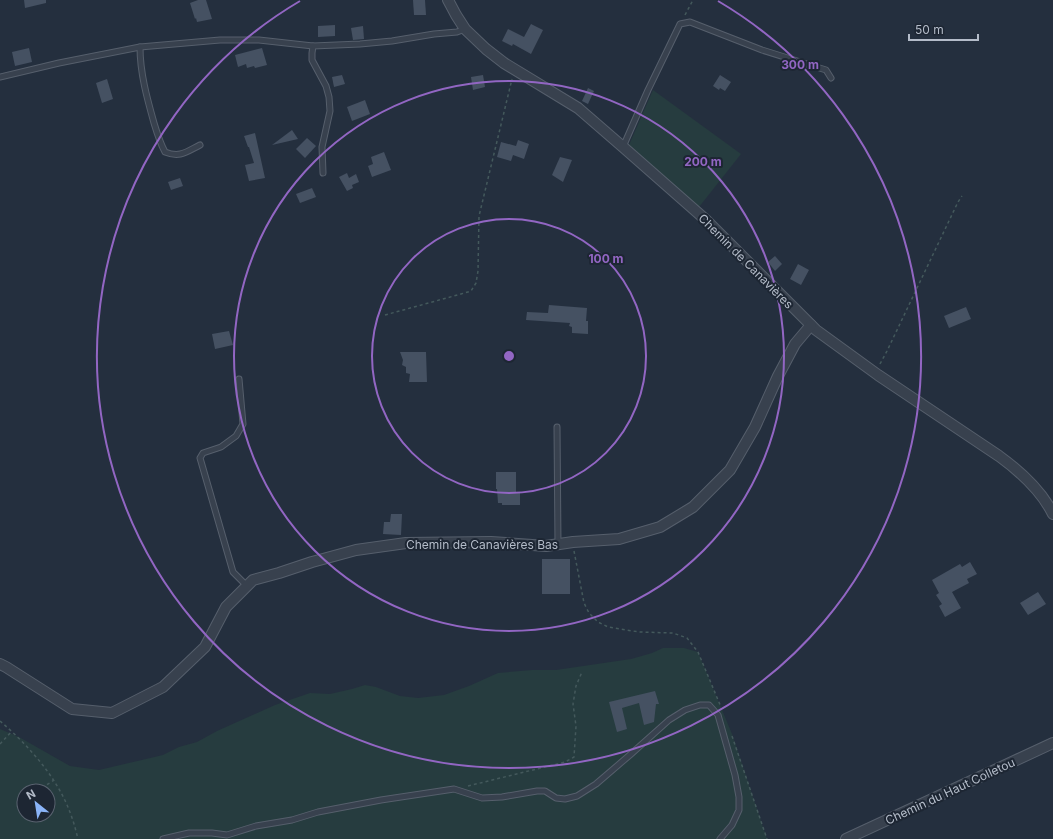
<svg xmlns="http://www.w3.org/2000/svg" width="1053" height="839" viewBox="0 0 1053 839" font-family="Inter,sans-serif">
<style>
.green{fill:#263c3f;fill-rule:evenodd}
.building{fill:#455162}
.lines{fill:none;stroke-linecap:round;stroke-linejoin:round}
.service-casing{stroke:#565f6c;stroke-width:7}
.minor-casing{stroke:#565f6c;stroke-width:12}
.path{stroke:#44595c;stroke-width:1.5;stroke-dasharray:3 3;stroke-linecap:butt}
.service{stroke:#38414e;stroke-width:5}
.minor{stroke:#38414e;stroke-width:10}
.ring{fill:none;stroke:#9266c3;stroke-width:2}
.labels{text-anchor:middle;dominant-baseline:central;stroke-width:4;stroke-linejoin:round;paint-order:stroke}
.street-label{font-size:12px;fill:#b4bcc9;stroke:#1d2633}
.centre{fill:#9266c3;stroke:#1d2633;stroke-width:2}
.ring-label{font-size:12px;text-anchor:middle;font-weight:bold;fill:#9266c3;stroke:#1d2633;stroke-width:4;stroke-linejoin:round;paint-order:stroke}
</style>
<rect width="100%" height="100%" fill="#242f3e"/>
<g class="green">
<polygon points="653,90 741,154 699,207 629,145"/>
<path d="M663,648H684L698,652L732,734L767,839H0V729L19,737L70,766L99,770L163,755L179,747L197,742L217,731L275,705L310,693L330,694L352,689L365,685L376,687L400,696L418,698L444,695L469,686L498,673L532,670H556L631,659L652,653ZM24,791H48V815H24Z"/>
</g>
<g class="building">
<polygon points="24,0 46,0 46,3 25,8"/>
<polygon points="198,0 206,0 212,19 197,22 196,18 195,19 190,3"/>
<polygon points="413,0 425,0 426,15 414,15"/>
<polygon points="531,24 543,30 531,54 513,44 512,46 502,41 508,29 524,37"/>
<polygon points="335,25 335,36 318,37 318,26"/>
<polygon points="363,26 364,39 353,40 351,28"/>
<polygon points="29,48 32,62 15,66 12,52"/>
<polygon points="262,48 267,65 255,68 254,66 247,68 246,64 238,67 235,55"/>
<polygon points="342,75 345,84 334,87 332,77"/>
<polygon points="483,75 485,87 473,90 471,77"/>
<polygon points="720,75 731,82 725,91 720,88 719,90 713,86"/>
<polygon points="107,79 113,99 102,103 96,83"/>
<polygon points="588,88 594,91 588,104 582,101"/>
<polygon points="365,100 370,114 352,121 347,107"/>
<polygon points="292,130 298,139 272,145"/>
<polygon points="255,133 265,178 249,181 245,165 254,163 249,147 248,147 244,136"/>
<polygon points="307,138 316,146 305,158 296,149"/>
<polygon points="518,140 529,144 524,159 513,155 511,161 497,157 501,142 516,146"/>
<polygon points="384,152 391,170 372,177 368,166 373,164 371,157"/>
<polygon points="560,157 572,160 563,182 552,175"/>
<polygon points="347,173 349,178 356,174 359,182 352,185 353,188 347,191 339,177"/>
<polygon points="180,178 183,186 171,190 168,182"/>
<polygon points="312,188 316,197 300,203 296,194"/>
<polygon points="775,256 782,264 775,271 768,262"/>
<polygon points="798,264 809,270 801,285 790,279"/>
<polygon points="549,305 587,308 586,321 588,321 588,334 572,333 572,327 569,326 570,323 526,320 527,312 548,313"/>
<polygon points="966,307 971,319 949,328 944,316"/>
<polygon points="229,331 233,345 215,349 212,334"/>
<polygon points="400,352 426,352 427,382 409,382 410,374 406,373 406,367 402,365 403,360"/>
<polygon points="496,472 516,472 516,493 520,493 520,505 502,505 502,503 498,503 497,489 496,489"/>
<polygon points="391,514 402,514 401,535 383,534 384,522 390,522"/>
<rect x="542" y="559" width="28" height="35"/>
<polygon points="970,562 977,574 967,579 969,583 952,592 961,608 945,617 939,606 942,604 936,595 939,593 932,580 960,564 962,567"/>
<polygon points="1038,592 1046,604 1028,615 1020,603"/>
<polygon points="655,691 659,704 656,704 654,722 644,725 639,703 622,708 627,729 617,732 609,702"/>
</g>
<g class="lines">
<defs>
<g id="service">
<polyline points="313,46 312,53 312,60 326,86 329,97 330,111 322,147 323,173"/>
<path d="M140,47C140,73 147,98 154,123C157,133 160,143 165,152C180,158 186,152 200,145"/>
<polyline points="0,77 59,63 140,47 220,40 259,40 313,46 360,44 392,41 434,34 457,32 465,29"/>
<polyline points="623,147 648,90 680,24 690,22 762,50 826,70 831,78"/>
<polyline points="239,379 243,424 236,436 221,447 203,453 200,458 233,572 247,586"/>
<polyline points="557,427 558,544"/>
<polyline points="163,839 189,833 212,833 227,835 256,826 292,820 318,812 381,800 454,789 482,798 502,797 537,791 545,791 556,798 565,799 577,796 596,784 631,754 669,720 685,710 700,705 709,705 718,715 735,775 739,797 739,810 732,825 720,839"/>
</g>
<g id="minor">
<path d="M448,0L456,15L465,29L486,49L504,63L578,108L623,147L706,220L816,330L878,375L999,456C1021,472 1041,490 1053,514"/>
<polyline points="0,664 6,667 72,709 112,713 163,687 205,647 226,607 253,580 279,573 312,562 356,550 406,543 491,542 546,546 573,542 619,539 660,527 693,507 730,470 755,427 778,376 795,344 811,325"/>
<polyline points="846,839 1053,743"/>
</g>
</defs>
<use href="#service" class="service-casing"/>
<use href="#minor" class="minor-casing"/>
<g class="path">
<polyline points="685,15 693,0"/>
<polyline points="385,315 461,294 471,291 476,283 478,271 479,216 512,79"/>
<polyline points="880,364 887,351 958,202 962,196"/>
<polyline points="574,551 584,603 589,613 598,622 608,627 639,632 673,633 687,638 698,652 721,707"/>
<path d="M0,721C29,746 58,778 71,815C74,823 76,831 78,839"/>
<polyline points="732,736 767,839"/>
<polyline points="0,744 12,731"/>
<polyline points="468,786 565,762 574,757 576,726 573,704 576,686 582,672"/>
<polyline points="42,788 54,780"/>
</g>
<use href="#service" class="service"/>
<use href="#minor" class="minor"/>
</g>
<g class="ring">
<circle cx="509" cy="356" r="137"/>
<circle cx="509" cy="356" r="275"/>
<path d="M718 1A412 412 0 1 1 300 1"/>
</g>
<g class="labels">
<g class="street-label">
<text transform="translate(746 261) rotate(45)">Chemin de Canavières</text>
<text x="482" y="544">Chemin de Canavières Bas</text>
<text transform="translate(950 791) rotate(-25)">Chemin du Haut Colletou</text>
</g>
</g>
<circle cx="509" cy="356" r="6" class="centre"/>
<g class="ring-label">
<text x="800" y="69">300 m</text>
<text x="703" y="166">200 m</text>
<text x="606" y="263">100 m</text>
</g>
<g transform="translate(36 803) rotate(330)"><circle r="19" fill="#1d2633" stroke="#59626f"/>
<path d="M0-3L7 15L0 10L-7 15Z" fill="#8ab4f8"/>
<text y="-6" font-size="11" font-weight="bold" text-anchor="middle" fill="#b4bcc9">N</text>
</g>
<path d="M909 34v6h69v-6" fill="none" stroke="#b4bcc9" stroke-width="2"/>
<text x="915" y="34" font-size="12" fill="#b4bcc9" stroke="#1d2633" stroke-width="3" paint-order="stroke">50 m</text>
</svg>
